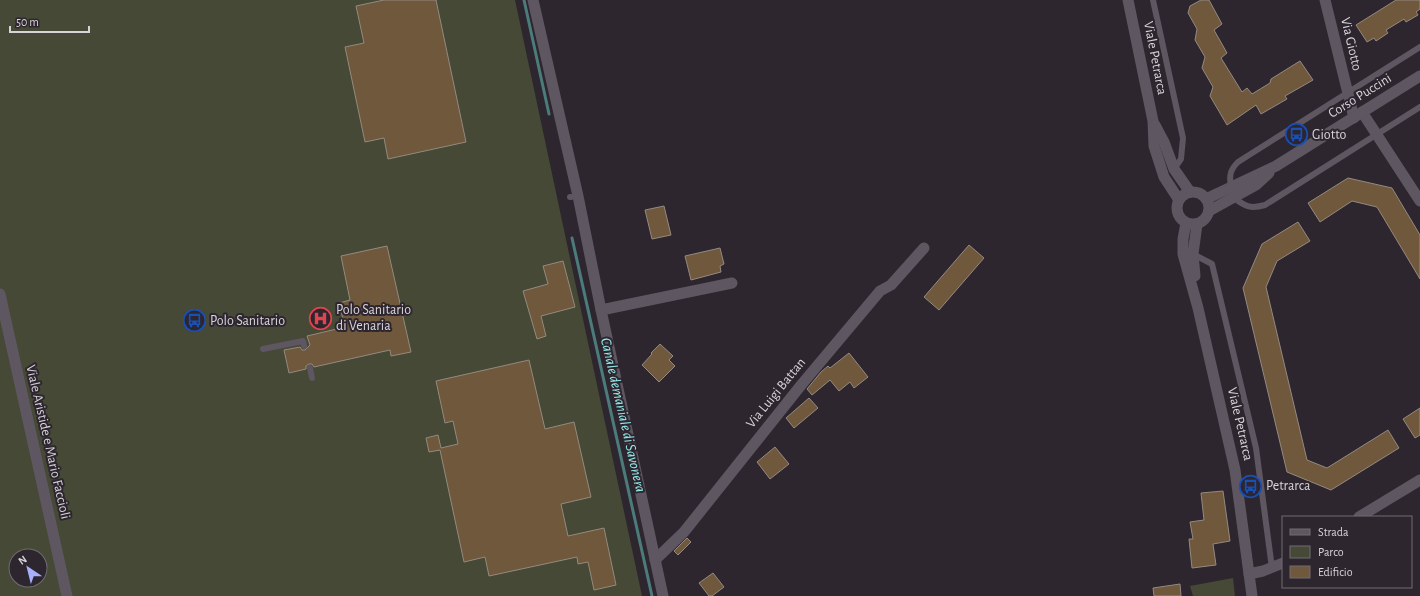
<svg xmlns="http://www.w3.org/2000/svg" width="1420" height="596" viewBox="0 0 1420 596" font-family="'Alegreya Sans',sans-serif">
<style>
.green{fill:#454935;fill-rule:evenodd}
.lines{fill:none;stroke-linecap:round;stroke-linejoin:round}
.stream{stroke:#4b7b7b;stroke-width:3}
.building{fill:#70583d;stroke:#948a80}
.service{stroke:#5e5660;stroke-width:6}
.minor{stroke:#5e5660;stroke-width:11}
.tertiary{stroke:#5e5660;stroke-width:11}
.labels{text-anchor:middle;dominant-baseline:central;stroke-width:4;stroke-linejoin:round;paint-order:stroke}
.street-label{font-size:14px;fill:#d8d3d9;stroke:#2d262f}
.poi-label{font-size:14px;fill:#d8d3d9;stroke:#2d262f;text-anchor:start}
.water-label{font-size:15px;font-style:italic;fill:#95eae9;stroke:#2d262f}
</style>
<rect width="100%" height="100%" fill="#2d262f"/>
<g class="green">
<path d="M0,0H515L642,596H0ZM16,556H40V580H16Z"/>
<polygon points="1233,578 1235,596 1193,596 1190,586"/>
</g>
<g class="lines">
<g class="stream">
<polyline points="524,0 549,114"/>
<polyline points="572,238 652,596"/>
</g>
</g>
<g class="building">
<polygon points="384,0 436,0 466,142 388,159 384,138 365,142 345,47 364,43 356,6"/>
<polygon points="1201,0 1209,0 1222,24 1214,30 1227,53 1221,58 1242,92 1247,88 1252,94 1270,83 1271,79 1300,61 1313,80 1285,96 1287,99 1261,114 1256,105 1227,125 1210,96 1213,87 1202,68 1205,57 1195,40 1197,29 1188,13 1190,6"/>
<polygon points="1396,0 1420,0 1420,9 1416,12 1418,15 1406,22 1404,19 1386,30 1388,33 1376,41 1374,38 1367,42 1356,25"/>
<polygon points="1348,178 1392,188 1420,235 1420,279 1377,207 1352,201 1320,222 1308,203"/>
<polygon points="664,206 671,235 652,239 645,210"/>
<polygon points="1298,222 1310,241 1277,261 1266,287 1307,460 1327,468 1388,430 1399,448 1331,490 1287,472 1243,288 1262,244"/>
<polygon points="969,245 984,258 939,310 924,297"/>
<polygon points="387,246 411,352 391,356 390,350 314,367 312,364 309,364 306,366 306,369 289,373 284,350 300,347 302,350 305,350 310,345 307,336 345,327 339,303 350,300 341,256"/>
<polygon points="720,248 724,264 720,266 721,272 691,280 685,256"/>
<polygon points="563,261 575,307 541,316 546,336 537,339 523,291 548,284 543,266"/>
<polygon points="660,344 673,356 669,360 675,366 659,382 642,365 652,354 651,353"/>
<polygon points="849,353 868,377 854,388 850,382 839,391 830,380 812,395 807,389 821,372 828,366 830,368"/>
<polygon points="529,360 545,429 574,422 591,497 561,504 568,536 604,528 616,585 594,590 588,562 578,564 577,557 489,576 485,557 464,562 440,450 429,452 426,438 438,435 441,448 458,444 453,421 445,423 436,381"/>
<polygon points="809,398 818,408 794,428 786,418"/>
<polygon points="1420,408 1420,435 1415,438 1403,419"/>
<polygon points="775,447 789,464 770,479 757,462"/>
<polygon points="1223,491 1230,541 1213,544 1216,565 1192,568 1189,539 1193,539 1190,522 1204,520 1201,493"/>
<polygon points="687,538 691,542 678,555 674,551"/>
<polygon points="713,573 724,587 712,596 709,596 699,583"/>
<polygon points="1180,584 1181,596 1154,596 1153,588"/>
</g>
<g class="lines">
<g class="service">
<polyline points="1153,0 1183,138 1181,159 1174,169"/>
<path d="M1231,187C1229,176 1230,170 1238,162L1420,47"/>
<polyline points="570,197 571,197"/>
<path d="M1234,198C1246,207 1251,209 1265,205L1420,107"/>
<polyline points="1193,254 1212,264 1256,448 1272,568"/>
<polyline points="263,349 303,341 304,346"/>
<polyline points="310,368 312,378"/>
</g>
<g class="minor">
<polyline points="1325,0 1354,118"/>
<polyline points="1362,112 1420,201"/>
<polyline points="1206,199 1276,166 1420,76"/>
<polyline points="1209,211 1256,185 1269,173"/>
<polyline points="601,310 732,283"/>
<polyline points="1359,517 1420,480"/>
<polyline points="655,560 684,532 802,384 880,291 891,285 924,248"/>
<polyline points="1249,574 1263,571 1283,563"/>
</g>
<g class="tertiary">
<polyline points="533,0 578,196 601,310 663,596"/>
<polyline points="1128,0 1153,121 1154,146 1164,177 1179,200"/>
<polyline points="1155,125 1164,142 1174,169 1190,192"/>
<circle cx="1193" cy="208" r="16"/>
<polyline points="1186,223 1183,239 1183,254 1198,308 1235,470 1252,596"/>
<polyline points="1195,276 1193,254 1197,224"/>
<polyline points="0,294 67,596"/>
</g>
</g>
<defs>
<symbol id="bus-ring" viewBox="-11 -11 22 22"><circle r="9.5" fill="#2d262f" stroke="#1a4fb4" stroke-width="1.5"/><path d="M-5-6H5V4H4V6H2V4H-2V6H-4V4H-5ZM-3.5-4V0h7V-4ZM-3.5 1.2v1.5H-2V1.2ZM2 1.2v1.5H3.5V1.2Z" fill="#1a4fb4"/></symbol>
<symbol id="hospital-ring" viewBox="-11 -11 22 22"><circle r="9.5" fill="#2d262f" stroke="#e0444e" stroke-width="1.5"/><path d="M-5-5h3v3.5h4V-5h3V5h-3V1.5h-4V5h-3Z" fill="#e0444e"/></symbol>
</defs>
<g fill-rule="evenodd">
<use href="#bus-ring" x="1284" y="122" width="25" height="25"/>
<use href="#hospital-ring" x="308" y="306" width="25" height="25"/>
<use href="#bus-ring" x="182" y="308" width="25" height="25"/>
<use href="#bus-ring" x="1238" y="474" width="25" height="25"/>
</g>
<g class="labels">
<g class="street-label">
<text transform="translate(1351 44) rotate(77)">Via Giotto</text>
<text transform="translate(1155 58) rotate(79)">Viale Petrarca</text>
<text transform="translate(1360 96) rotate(-32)">Corso Puccini</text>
<text transform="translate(776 393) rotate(-51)">Via Luigi Battan</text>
<text transform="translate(1240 424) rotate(77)">Viale Petrarca</text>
<text transform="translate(48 442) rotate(77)">Viale Aristide e Mario Faccioli</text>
</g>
<g class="poi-label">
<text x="1312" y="135">Giotto</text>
<text x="336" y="310">Polo Sanitario<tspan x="336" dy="16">di Venaria</tspan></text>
<text x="210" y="321">Polo Sanitario</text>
<text x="1266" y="486">Petrarca</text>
</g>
<g class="water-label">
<text transform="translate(623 415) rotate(77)">Canale demaniale di Savonera</text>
</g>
</g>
<rect x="1282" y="516" width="130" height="72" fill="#2d262f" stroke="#716b73"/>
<rect x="1290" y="529" width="20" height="6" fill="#5e5660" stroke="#716b73"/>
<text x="1318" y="536" font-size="12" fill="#d8d3d9">Strada</text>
<rect x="1290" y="546" width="20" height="12" fill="#454935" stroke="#716b73"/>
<text x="1318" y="556" font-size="12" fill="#d8d3d9">Parco</text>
<rect x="1290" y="566" width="20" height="12" fill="#70583d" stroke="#716b73"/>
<text x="1318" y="576" font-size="12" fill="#d8d3d9">Edificio</text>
<g transform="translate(28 568) rotate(325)"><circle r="19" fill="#2d262f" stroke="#716b73"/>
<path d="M0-3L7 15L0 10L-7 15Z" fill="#a8b0fc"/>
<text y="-6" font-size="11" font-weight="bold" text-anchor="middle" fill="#d8d3d9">N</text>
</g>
<path d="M10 26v6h79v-6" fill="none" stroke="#d8d3d9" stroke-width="2"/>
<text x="16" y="26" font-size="12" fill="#d8d3d9" stroke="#2d262f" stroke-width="3" paint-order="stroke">50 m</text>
</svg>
